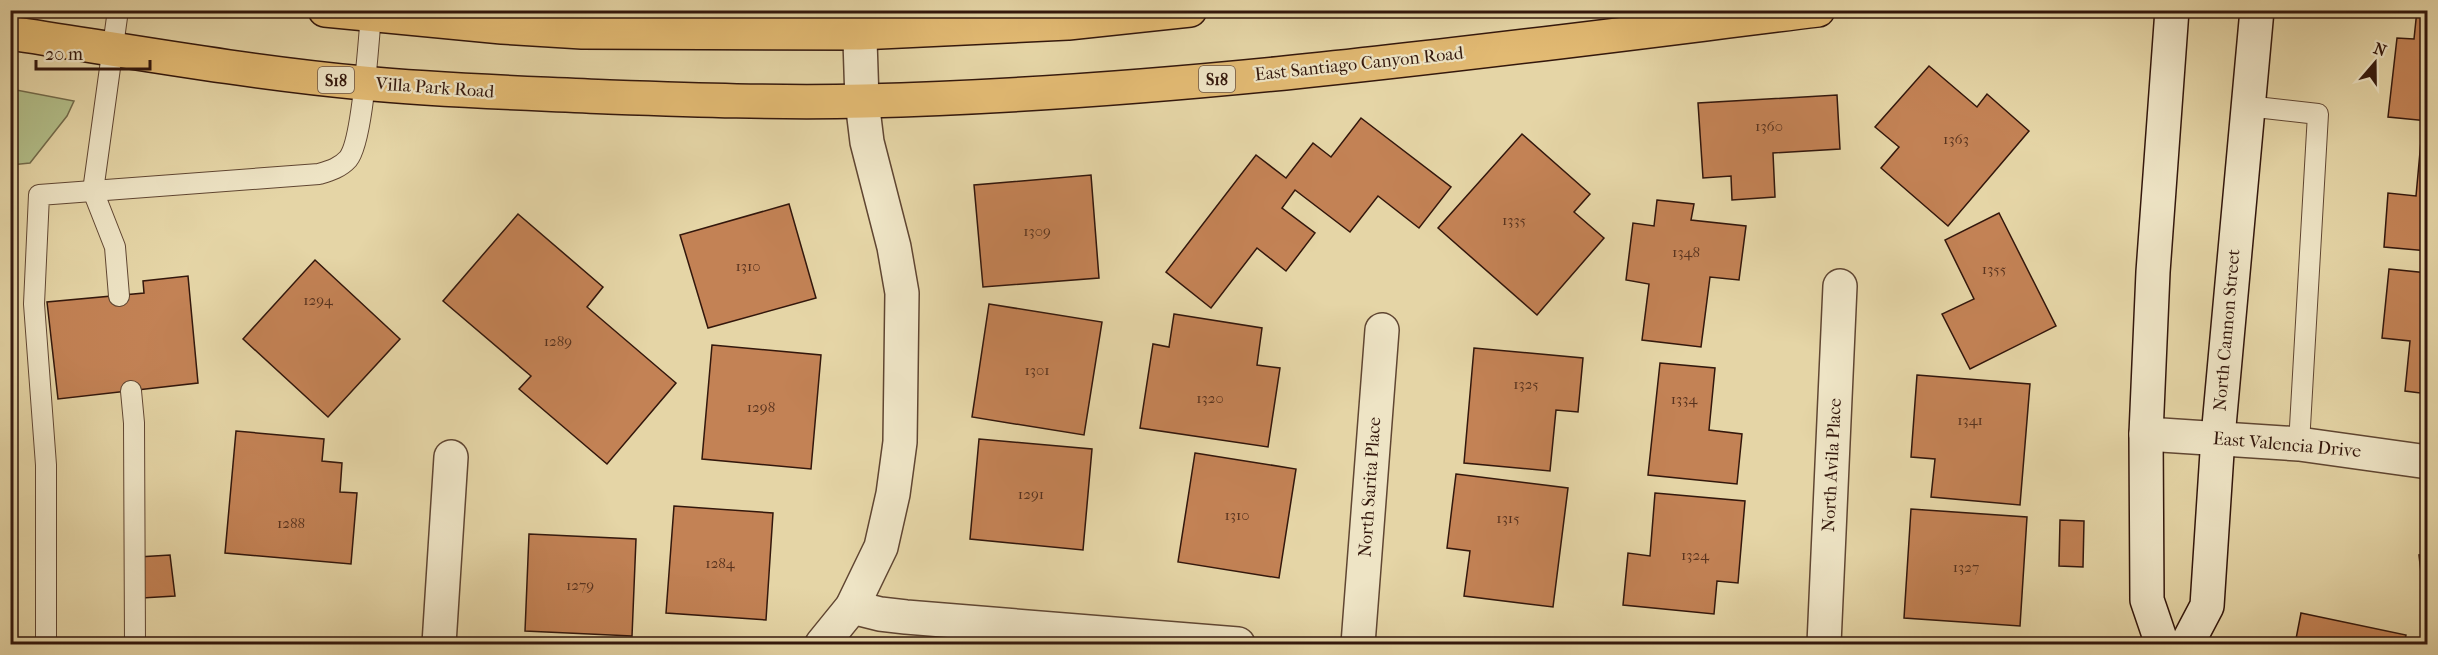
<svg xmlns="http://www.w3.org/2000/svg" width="2438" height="655" viewBox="0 0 2438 655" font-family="'IM FELL French Canon',serif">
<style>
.green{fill:#b2be89;stroke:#726a4a;stroke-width:1.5}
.building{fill:#c38255;stroke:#33170c;stroke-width:1.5}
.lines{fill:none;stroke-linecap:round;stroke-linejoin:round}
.lane-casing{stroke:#604632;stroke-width:22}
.street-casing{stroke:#604632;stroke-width:36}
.secondary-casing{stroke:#33170c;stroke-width:36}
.primary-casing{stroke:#33170c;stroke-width:36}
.lane{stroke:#eee4c5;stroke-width:20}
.street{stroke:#eee4c5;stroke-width:33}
.secondary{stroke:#eee4c5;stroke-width:33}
.primary{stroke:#e2ba73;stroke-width:33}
.labels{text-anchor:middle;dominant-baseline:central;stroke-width:4.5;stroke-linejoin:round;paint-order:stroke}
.number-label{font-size:15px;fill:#57321e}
.shield{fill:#eee4c5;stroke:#6b5444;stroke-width:1.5}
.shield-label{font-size:16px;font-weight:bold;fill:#33170c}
.street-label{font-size:18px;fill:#33170c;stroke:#eee4c5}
</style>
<rect width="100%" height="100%" fill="#e5d5a6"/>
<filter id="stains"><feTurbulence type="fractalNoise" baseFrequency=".00333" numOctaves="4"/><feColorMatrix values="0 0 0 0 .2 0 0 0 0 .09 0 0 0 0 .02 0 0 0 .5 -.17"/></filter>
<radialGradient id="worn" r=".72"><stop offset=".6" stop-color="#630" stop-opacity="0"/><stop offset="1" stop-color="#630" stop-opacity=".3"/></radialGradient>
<polygon class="green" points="11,89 74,101 67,116 30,163 11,165"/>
<g class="building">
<polygon points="2417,10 2428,10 2428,121 2388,117 2397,38 2414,39"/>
<polygon points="1929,66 1977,107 1987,94 2029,131 1948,226 1881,168 1899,147 1875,127"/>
<polygon points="1837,95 1840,149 1773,153 1775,197 1732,200 1731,176 1703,178 1698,103"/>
<polygon points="1361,118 1451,187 1419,228 1378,196 1350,232 1295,190 1282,208 1315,233 1286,271 1257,248 1211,308 1166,272 1256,155 1286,178 1313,143 1331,157"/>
<polygon points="2422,130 2428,130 2428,251 2384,247 2388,193 2416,196"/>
<polygon points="1522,134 1590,194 1574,212 1604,238 1537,315 1438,228"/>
<polygon points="1091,175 1099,278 983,287 974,185"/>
<polygon points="1657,200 1694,204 1691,220 1746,226 1739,280 1710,277 1701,347 1642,340 1649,284 1626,280 1633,223 1654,226"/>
<polygon points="789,204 816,298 708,328 680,235"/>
<polygon points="1999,213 2056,326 1970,369 1942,314 1974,299 1945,240"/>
<polygon points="518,214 603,287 587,307 676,383 607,464 519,389 531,376 443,301"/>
<polygon points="315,260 400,339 328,417 243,339"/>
<polygon points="2389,269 2428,273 2428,394 2405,391 2410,341 2382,338"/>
<polygon points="188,276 198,383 58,399 47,302 144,293 143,281"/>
<polygon points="989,304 1102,322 1084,435 972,417"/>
<polygon points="1174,314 1262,328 1257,365 1280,368 1268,447 1140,428 1153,344 1169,347"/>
<polygon points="712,345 821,355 811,469 702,459"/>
<polygon points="1474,348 1583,358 1578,412 1556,410 1550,471 1464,463"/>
<polygon points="1660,363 1715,368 1709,430 1742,434 1737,484 1648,475"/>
<polygon points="1917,375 2030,384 2020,505 1931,497 1935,459 1911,457"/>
<polygon points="236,431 324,439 322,461 342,463 340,492 357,493 351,564 225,553"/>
<polygon points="979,439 1092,449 1083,550 970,539"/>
<polygon points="1195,453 1296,469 1279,578 1178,562"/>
<polygon points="1456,474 1568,488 1553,607 1464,596 1470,551 1447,548"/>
<polygon points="1655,493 1745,501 1738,583 1717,581 1714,614 1623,605 1628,553 1650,556"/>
<polygon points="674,506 773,513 766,620 666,613"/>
<polygon points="1911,509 2027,517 2020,626 1904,618"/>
<polygon points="2060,520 2084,521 2083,567 2059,566"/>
<polygon points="529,534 636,539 632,636 525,631"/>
<polygon points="2428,554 2428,638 2419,555"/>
<polygon points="170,555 175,596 142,598 138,557"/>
<polygon points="2301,613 2406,635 2404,644 2295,644"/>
</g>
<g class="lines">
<defs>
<g id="lane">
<polyline points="118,10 93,191 115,247 119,296"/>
<polyline points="2247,106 2318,114 2299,444"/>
<polyline points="131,391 134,423 135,644"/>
<path d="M46,644V465L34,304L39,195L319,174C329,171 340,168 348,159C363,141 368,44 371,16"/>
</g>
<g id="street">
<polyline points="2146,434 2299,444 2428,462"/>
<polyline points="852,607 880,614 906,617 1238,644"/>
<polyline points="439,644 451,457"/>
<polyline points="822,644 852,607 881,547 893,494 900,442 902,293 894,247 867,142 862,101 859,10"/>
<polyline points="1358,644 1382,330"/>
<polyline points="1824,644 1840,286"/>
</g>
<g id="secondary">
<polyline points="2162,644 2147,600 2146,434 2153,272 2172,10"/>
<polyline points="2187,644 2207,606 2218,437 2257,10"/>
</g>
<g id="primary">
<polyline points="325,10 502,27 582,32 859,33 1068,23 1190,10"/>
<path d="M10,33C128,51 245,72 363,83C444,91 527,93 609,97C694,100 779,103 864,101C1183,93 1501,49 1818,10"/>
</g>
</defs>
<use href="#lane" class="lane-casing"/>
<use href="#street" class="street-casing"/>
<use href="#secondary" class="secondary-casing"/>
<use href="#primary" class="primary-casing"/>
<use href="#lane" class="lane"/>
<use href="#street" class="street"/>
<use href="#secondary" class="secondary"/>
<use href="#primary" class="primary"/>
</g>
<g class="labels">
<g class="number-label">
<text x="1769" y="126">1360</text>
<text x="1956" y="139">1363</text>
<text x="1514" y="220">1335</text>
<text x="1037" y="231">1309</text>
<text x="1686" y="252">1348</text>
<text x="748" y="266">1310</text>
<text x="1994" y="269">1355</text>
<text x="318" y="300">1294</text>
<text x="558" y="341">1289</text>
<text x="1037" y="370">1301</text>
<text x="1526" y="384">1325</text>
<text x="1210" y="398">1320</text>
<text x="1684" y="399">1334</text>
<text x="761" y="407">1298</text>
<text x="1970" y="420">1341</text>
<text x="1031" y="494">1291</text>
<text x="1237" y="515">1310</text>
<text x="1508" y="518">1315</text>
<text x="291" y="523">1288</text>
<text x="1695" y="555">1324</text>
<text x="720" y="563">1284</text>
<text x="1966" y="567">1327</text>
<text x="580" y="585">1279</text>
</g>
<g class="shield">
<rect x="1199" y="66" width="36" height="26" rx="4.5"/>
<rect x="318" y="67" width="36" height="26" rx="4.5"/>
</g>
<g class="shield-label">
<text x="1217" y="79">S18</text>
<text x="336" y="80">S18</text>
</g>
<g class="street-label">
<text transform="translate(1359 64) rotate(-6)">East Santiago Canyon Road</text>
<text transform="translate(435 88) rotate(4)">Villa Park Road</text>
<text transform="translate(2227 330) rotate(-85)">North Cannon Street</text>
<text transform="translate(2287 445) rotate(5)">East Valencia Drive</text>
<text transform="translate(1832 465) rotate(-87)">North Avila Place</text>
<text transform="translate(1370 487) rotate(-86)">North Sarita Place</text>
</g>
</g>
<rect width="2438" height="655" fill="none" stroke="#e5d5a6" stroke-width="36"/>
<rect x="12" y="12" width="2414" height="631" fill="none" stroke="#33170c" stroke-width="3"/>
<rect x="18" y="18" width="2402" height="619" fill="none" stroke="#33170c" stroke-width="1.5"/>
<g transform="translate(2375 63) rotate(20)" stroke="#eee4c5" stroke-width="4.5" paint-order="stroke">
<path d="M0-4.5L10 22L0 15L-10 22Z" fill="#33170c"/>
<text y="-9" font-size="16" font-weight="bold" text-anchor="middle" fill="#33170c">N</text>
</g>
<path d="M36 60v9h114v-9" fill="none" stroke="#33170c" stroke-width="3"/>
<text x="45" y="60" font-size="18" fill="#33170c" stroke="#eee4c5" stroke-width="4.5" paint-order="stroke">20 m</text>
<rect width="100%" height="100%" filter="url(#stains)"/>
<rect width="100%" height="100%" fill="url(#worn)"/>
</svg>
